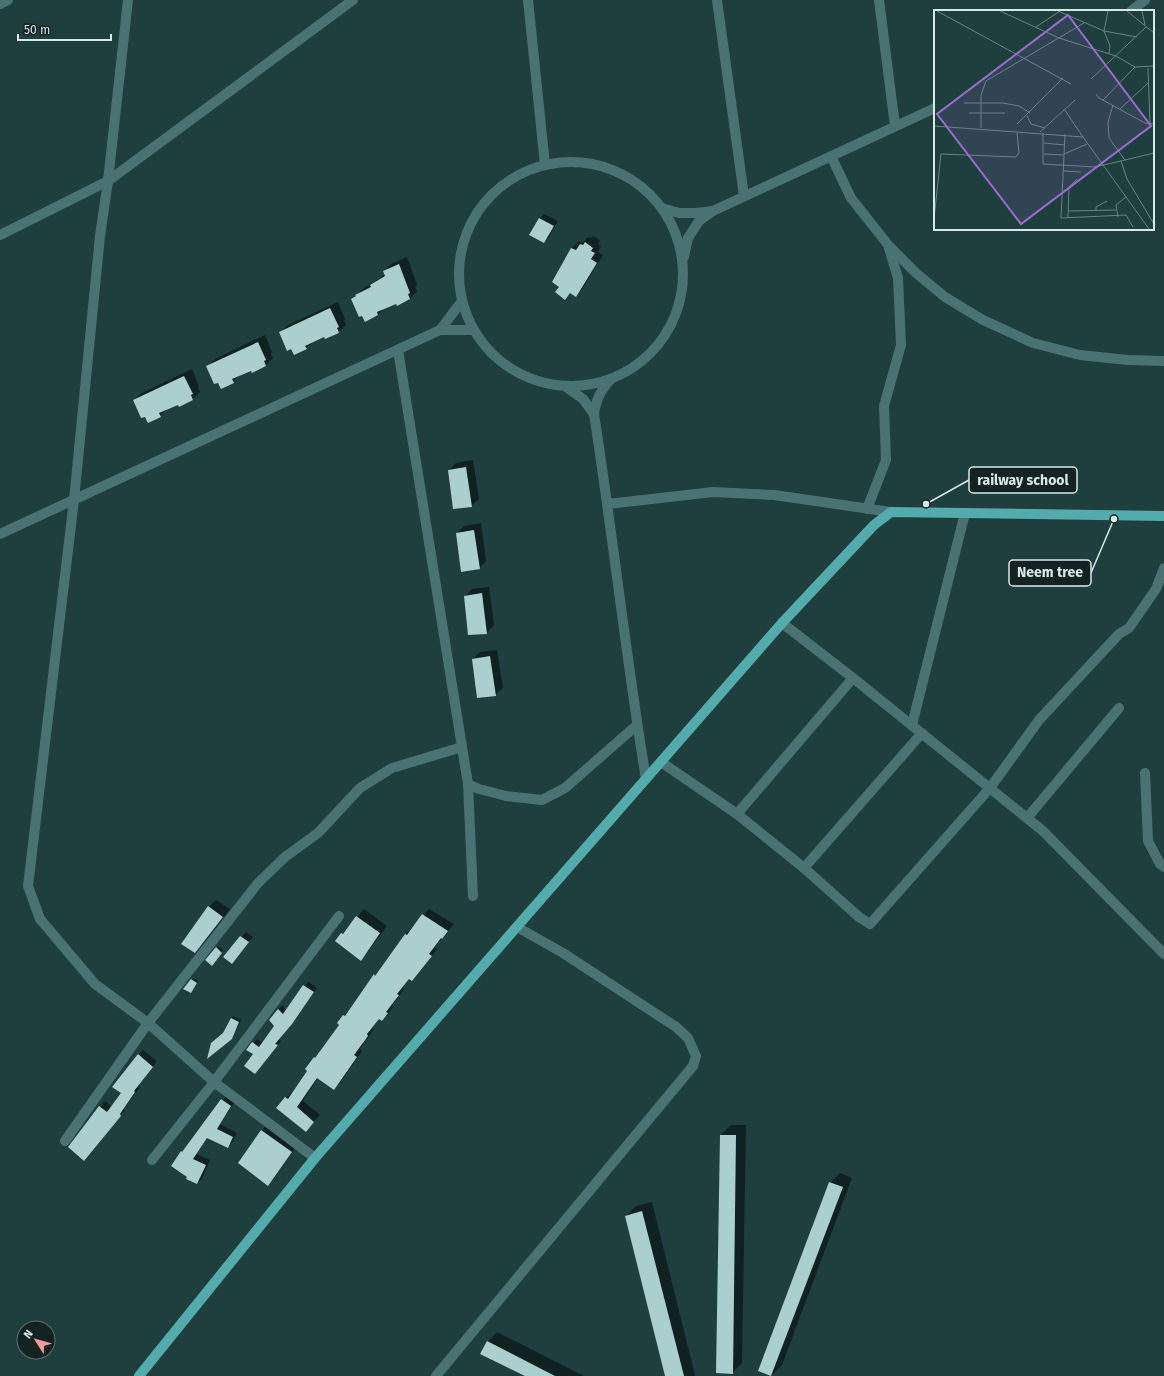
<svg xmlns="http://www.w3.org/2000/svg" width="1164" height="1376" viewBox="0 0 1164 1376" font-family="'Fira Sans',sans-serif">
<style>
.shadow{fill:#0007}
.building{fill:#abcece}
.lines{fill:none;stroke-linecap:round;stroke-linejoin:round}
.minor{stroke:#4b7272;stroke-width:10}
.major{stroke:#54abac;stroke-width:10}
.inset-road{fill:none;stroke:#698282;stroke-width:1}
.view{fill:#9b6ecd;fill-opacity:0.15;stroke:#9b6ecd;stroke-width:2}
.inset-edge{fill:none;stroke:#d7e9e8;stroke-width:2}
.leader{fill:none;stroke:#d7e9e8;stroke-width:1.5}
.callout-dot{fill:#d7e9e8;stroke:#142222;stroke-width:1.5}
.callout{fill:#142222;stroke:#d7e9e8;stroke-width:1.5}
.callout-label{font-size:14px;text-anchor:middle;font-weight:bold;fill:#d7e9e8}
</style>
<rect width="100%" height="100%" fill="#1f3e3e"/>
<g class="shadow">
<polygon points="544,214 558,221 549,237 544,242 530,235 540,218"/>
<polygon points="593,236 600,240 598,244 601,246 598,252 603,255 583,288 576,296 571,292 565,298 560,286 553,282 572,248 579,241 582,243 588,237 591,238"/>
<polygon points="407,257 417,285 415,287 417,291 410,299 397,305 396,302 385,307 378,315 352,299 364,288 373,283 385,274 384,271 391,264"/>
<polygon points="338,302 345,319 344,320 346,325 338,332 325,336 313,342 306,348 291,348 280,332 288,325"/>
<polygon points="265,335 272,352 271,354 273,358 265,366 252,369 241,374 233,382 208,366 215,359"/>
<polygon points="192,369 199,386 198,388 200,392 192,400 179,403 168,408 160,416 134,400 142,393"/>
<polygon points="473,460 479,499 471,506 449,470 456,463"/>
<polygon points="481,523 486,561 479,569 457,533 464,526"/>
<polygon points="489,587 494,625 487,633 469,634 465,597 472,589"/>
<polygon points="497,650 503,688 495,695 473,659 480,652"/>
<polygon points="216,900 230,909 202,945 194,952 209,907"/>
<polygon points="364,909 387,926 368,952 361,959 336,941"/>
<polygon points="429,909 454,924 435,947 437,949 418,974 412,980 410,978 403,987 404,989 392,1006 393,1007 388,1014 382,1020 380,1018 372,1028 374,1029 360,1049 362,1051 340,1083 334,1089 318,1078 303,1101 320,1115 306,1131 286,1098 292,1092 293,1093 309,1071 315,1058 321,1052 340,1024 338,1023 344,1015 350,1009 375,975 381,969 406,934"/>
<polygon points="246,932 253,937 236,958 225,957"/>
<polygon points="218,946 223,950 214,962 216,948"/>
<polygon points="193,978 198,980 193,990 191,980"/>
<polygon points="308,982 317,988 296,1018 279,1039 281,1041 255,1073 255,1054 248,1049 257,1039 263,1043 276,1026 270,1020 282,1005 287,1011"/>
<polygon points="233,1016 241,1020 234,1035 232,1038 225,1033"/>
<polygon points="143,1050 157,1061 138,1086 140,1087 124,1109 125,1110 90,1154 69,1147 105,1101 112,1107 122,1093 138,1055"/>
<polygon points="226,1096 235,1102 220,1124 237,1133 232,1143 227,1147 208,1137 196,1154 210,1160 202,1179 197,1183 182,1152"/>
<polygon points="731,1125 746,1125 742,1363 732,1373 721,1135"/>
<polygon points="266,1126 296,1147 273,1180 268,1184 262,1131"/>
<polygon points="840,1173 852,1178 782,1365 772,1375 759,1370 830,1183"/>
<polygon points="652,1202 695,1375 694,1376 666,1376 626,1216 636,1206"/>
<polygon points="497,1332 584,1376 527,1376 488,1342"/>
</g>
<g class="building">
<polygon points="539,218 554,226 544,243 529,235"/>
<polygon points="585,242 593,248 591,251 595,253 591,259 597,263 576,297 570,293 565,300 555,292 559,287 552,282 571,248 576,250 580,244 583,245"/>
<polygon points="399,264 410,293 408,294 410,299 397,306 396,304 377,312 378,315 365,322 362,316 359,317 351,299 356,296 355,295 371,287 370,285 385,276 383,271"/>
<polygon points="330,308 339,327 337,328 339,333 325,339 324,337 305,346 307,349 294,355 291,349 287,351 279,332"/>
<polygon points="258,342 266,360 264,361 266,366 252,373 251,371 232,379 234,383 221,389 218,383 214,384 206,366"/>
<polygon points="184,376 193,394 191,395 193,400 179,407 178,405 159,413 161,417 148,423 145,417 141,418 133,400"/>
<polygon points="466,467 472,507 453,509 448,470"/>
<polygon points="474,530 480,569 461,572 456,533"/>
<polygon points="482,593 487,634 468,635 464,596"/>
<polygon points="490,656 496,696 477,698 472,659"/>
<polygon points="208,906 223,917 195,953 181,944"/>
<polygon points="422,914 448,931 442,939 441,938 429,954 432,956 412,981 409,979 397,994 399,995 386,1012 388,1013 382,1021 379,1019 367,1034 368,1036 354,1055 357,1057 334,1090 317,1078 297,1107 314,1122 306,1132 276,1108 285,1097 288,1099 307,1071 305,1069 314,1057 315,1058 339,1025 337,1023 343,1015 345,1016 374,974 375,976 405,934 407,935"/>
<polygon points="356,916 380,933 361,961 335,941 341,933 343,934"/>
<polygon points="240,936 249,942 232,964 223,957"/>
<polygon points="216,947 222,953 212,966 205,960"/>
<polygon points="191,979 197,983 191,993 183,989"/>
<polygon points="303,985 314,992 292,1024 275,1044 278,1045 255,1074 244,1066 253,1054 246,1050 252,1042 259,1047 274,1026 269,1020 278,1009 283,1014"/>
<polygon points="231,1018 239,1022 232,1039 207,1059 211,1043 223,1033"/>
<polygon points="138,1054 153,1067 134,1091 135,1092 120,1114 121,1116 84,1161 68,1147 99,1106 107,1112 121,1093 112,1087"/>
<polygon points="221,1099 231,1106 217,1129 233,1137 228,1148 207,1138 193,1159 206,1165 197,1184 186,1179 187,1177 171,1166 181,1151 182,1152"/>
<polygon points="261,1130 292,1152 268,1186 238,1163"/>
<polygon points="720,1135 736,1135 733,1374 716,1373"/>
<polygon points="829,1182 843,1187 771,1376 758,1371"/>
<polygon points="642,1211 684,1376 665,1376 625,1216"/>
<polygon points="487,1341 555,1376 525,1376 480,1354"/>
</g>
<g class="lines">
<g class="minor">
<polyline points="128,0 108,181 100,236 74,500 28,886 40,919 95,984 148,1023 214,1082 315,1158"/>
<polyline points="528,0 545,165"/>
<polyline points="717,0 744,196"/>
<polyline points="879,0 895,126"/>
<polyline points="0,4 8,0"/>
<polyline points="1131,11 1145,0"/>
<polyline points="831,156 851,198 889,246 916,273 945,297 983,320 1033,343 1080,355 1128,360 1164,361"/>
<circle cx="571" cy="274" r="112"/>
<polyline points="662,208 679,213 695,213 713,211"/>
<polyline points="0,235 108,181 353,0"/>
<polyline points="684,257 688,238 699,221 713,211 935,108"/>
<polyline points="440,330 462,301"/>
<polyline points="398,350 468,784 473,896"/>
<path d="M611,379C601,390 596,399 594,414C613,536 626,658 646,779"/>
<polyline points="566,387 583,399 594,414"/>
<polyline points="608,504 713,492 774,495 891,512"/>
<polyline points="867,509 886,460 884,406 901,345 898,278 889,248"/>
<polyline points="0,534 440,330 473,330"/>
<polyline points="782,623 853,678 1043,831 1164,954"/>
<polyline points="912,725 965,513"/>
<polyline points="661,762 737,814 804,868 859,917 870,924 990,788 1039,720 1119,634 1129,628 1156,589 1164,568"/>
<polyline points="1145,773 1148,841 1160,864 1164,867"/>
<polyline points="468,784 479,789 506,796 542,800 565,788 637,725"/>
<polyline points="737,814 853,678"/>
<polyline points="1027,818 1119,708"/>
<polyline points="804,868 922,733"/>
<polyline points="65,1141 148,1023 258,883 285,857 318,833 360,788 392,768 462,747"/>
<polyline points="152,1160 214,1082 339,916"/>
<polyline points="436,1376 693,1066 696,1056 688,1038 676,1027 563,953 517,927"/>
</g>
<polyline class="major" points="139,1376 315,1158 782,623 874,525 891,512 1164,516"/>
</g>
<g transform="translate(934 10)">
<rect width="220" height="220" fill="#1f3e3e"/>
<path class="inset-road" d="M3,1L137,74M66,1L125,28L182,46L201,57L220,56M124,1L170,21L203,27M174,1L170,21L176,36L175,43M193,1L220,23M208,1L211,15M102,17L126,1M214,58L216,114M157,69L212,17M162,84L165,88L211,113L220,114M169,90L201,57M30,93H69L85,96L96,103M130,99L149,127M186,99L214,73M35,103H71M93,106L97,114L111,118M83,114L129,68M0,116L149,127L215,219M47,118V85L52,71L150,13M106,122L141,90M109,123V154L161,157L191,150L175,128L174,112L179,95M131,124L127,208L192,205L199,217M110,133L131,135M110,144L130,145M130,144L153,134M191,150L220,143M187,151L193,169L220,214M130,161L147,162M134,201L183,200M162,201V197L173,191M134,207L135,177L143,169M184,207L182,195L192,187M0,209L7,144L82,147L85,143L83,123"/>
<path class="view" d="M134,5L217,116L87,214L3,104Z"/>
<rect width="220" height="220" class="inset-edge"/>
</g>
<path class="leader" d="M926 504L969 480M1114 519L1091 573"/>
<g class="callout-dot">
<circle cx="926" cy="504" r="4"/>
<circle cx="1114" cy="519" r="4"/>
</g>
<g class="callout">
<rect x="969" y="467" width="108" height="26" rx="4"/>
<rect x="1009" y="560" width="82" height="26" rx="4"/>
</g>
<g class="callout-label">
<text x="1023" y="485">railway school</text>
<text x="1050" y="577">Neem tree</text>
</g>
<g transform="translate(36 1340) rotate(307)"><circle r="19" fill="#142222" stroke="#627271"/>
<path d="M0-3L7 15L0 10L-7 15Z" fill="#f59b9c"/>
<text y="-6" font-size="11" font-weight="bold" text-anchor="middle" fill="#d7e9e8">N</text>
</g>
<path d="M18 34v6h93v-6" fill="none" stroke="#d7e9e8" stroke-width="2"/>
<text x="24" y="34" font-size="12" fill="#d7e9e8" stroke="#142222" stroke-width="3" paint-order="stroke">50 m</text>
</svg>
